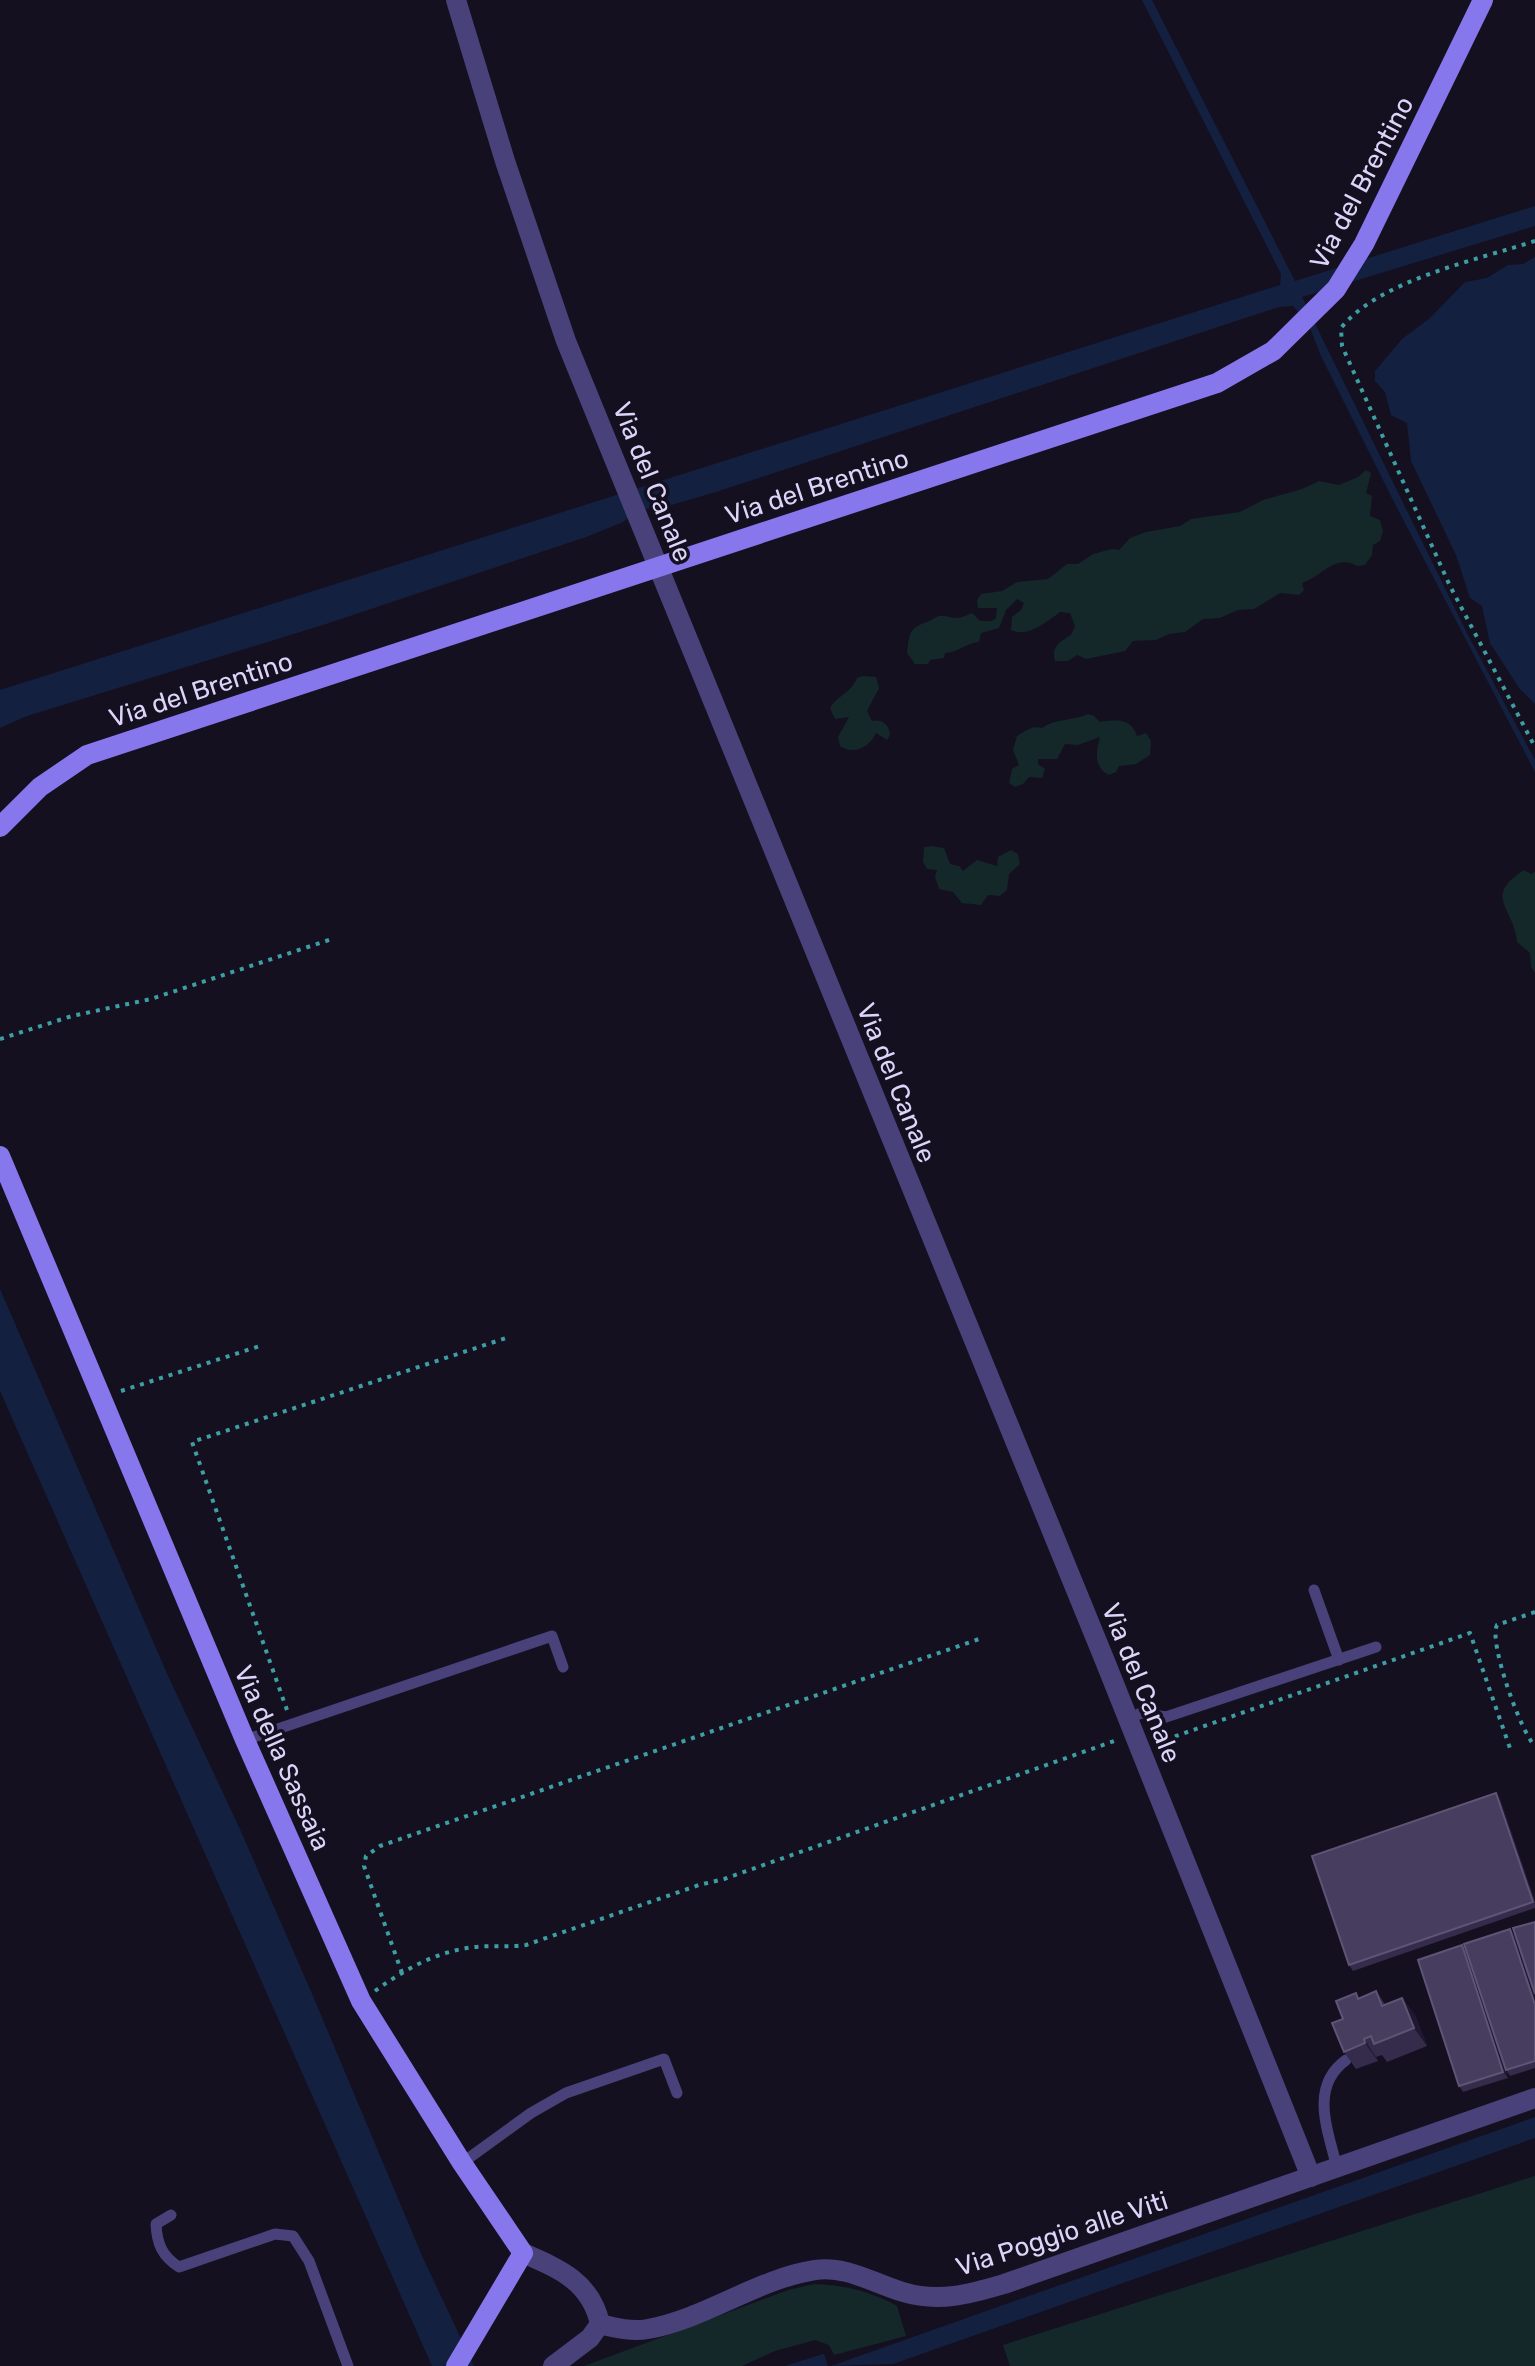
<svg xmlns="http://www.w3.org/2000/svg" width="1535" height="2366" viewBox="0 0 1535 2366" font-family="Rubik,sans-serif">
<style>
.green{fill:#142729}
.water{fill:#132040}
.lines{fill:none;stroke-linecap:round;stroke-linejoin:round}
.path{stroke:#3d9fa4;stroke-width:4;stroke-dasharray:4 6;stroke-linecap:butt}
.lane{stroke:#494179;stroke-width:11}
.street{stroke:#494179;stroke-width:20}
.secondary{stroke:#8777ed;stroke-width:20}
.wall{fill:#352b4b}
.shaded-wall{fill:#201832}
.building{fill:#473d5e;stroke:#5e5576;stroke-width:2}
.labels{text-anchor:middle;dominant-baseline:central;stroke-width:7;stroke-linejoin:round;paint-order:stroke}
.street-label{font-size:26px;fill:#dcd4f9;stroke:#141020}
</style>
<rect width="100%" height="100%" fill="#141020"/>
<g class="green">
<path d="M1366,470L1371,473L1366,493L1372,496L1370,516L1380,520L1383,531L1380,541L1373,545L1372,555L1365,565L1357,566C1335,553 1320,578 1302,583L1304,590L1299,595L1280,593L1254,609L1238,610L1220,618L1203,619L1185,632L1169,634L1156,640L1133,641L1125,651L1086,659L1077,655L1068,661H1055C1051,647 1059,642 1071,635L1075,626L1070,613L1060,612C1047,622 1027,638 1011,630L1012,617L1021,610L1024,603L1017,599L1006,610L999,628L981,633L979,642C966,643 957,653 945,653L944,658L930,660L928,664H915L907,653C910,634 907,629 927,622C931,621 935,617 939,616C955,615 951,623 972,613L980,621H992L996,618L997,608H978L977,600L981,594L1002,591L1017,582L1048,579L1067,564H1078L1093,554L1112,549L1119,550L1130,538L1146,532L1180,526L1191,519L1240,512L1263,500L1302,489L1319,481L1339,485L1358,477Z"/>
<path d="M863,676L876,677L879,688L867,711L872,721C883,719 889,725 890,735L887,740L876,733C869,748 854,755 840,746L838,737L849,717L835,719L830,708C838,695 851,693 857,678Z"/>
<path d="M1088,714L1094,716L1100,722C1117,719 1131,718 1137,736L1146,733L1151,741L1150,755L1136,764L1119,766L1116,772L1109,775C1092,767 1097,748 1100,737L1078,745L1065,744L1057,759H1038V764L1045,769L1042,778L1029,777L1023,784L1015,787L1009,783L1012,769L1019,765L1013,750L1017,736C1025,731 1033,725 1042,728C1057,718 1072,721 1088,714Z"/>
<polygon points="932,846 944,848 950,864 959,866 963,871 977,860 997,866 998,857 1011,850 1018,854 1020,864 1009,874 1007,890 1000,896 988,895 981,905 962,903 953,892 939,889 935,877 937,870 927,869 923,862 924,847"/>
<path d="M1524,870L1531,874L1535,872V973L1531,967L1530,953L1517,942C1514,907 1482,897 1524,870Z"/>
<polygon points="1535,2176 1535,2366 1010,2366 1003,2345"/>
<path d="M814,2284C844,2285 870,2291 897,2306L906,2336L834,2355L829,2345L815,2340L775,2351L742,2366H584L788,2290Z"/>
</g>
<g class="water">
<polygon points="1142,0 1152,0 1295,281 1535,206 1535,226 1302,297 1467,633 1535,760 1535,772 1394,502 1321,356 1308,323 1293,306 1279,307 716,492 668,506 644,509 621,523 586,537 326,624 27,716 0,728 0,690 1280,285 1281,274"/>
<polygon points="1535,257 1535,704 1519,688 1490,643 1482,606 1470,598 1456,555 1411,461 1407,423 1391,415 1385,392 1375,381 1375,371 1402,339 1429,319 1465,282 1487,278 1508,265 1523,264"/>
<polygon points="0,1289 169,1678 239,1827 313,1996 423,2258 474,2366 432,2366 0,1391"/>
<polygon points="1535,2117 1535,2138 893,2364 831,2366"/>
<polygon points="824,2354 828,2366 785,2366 823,2354"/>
</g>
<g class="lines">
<g class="path">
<path d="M1535,241C1477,260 1379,280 1341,328L1342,346L1450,586L1535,747"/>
<polyline points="0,1039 72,1016 151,999 332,939"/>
<polyline points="121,1391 263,1345"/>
<path d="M1535,1612L1497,1625C1488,1641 1521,1733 1535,1746"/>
<polyline points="287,1710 192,1442 509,1337"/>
<polyline points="1156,1743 1470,1633 1511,1751"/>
<polyline points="402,1973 364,1866 366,1856 380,1846 982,1638"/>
<path d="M375,1991C401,1972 430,1955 462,1949C483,1944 505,1948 526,1945L699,1885L724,1879L1117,1740"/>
</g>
<g class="lane">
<polyline points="1314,1590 1339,1660"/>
<polyline points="1128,1719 1141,1713 1166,1717 1376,1647"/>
<polyline points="245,1740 552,1636 563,1667"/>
<polyline points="462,2163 531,2113 566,2093 664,2059 677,2093"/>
<path d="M1337,2168C1328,2130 1309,2087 1346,2060"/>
<path d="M171,2215L156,2224C157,2244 162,2256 179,2267L275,2234L293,2236L309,2261L348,2366"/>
</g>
<g class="street">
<polyline points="456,0 505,161 566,341 1105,1661 1311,2177"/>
<path d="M523,2253C560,2269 591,2282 600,2324"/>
<path d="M600,2324C616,2328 632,2332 648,2329C707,2318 757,2279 815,2270C846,2265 875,2284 903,2292C939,2303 970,2294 1004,2284L1535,2098"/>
<polyline points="553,2366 590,2338 600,2324"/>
</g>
<g class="secondary">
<polyline points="0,827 40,787 87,755 1217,383 1273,351 1336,289 1364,244 1483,0"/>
<polyline points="0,1156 245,1740 361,2001 462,2163 523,2253 456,2366"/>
</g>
</g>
<g class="wall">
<polygon points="1496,1793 1500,1799 1535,1902 1535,1908 1353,1971 1349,1965"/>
<polygon points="1515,1935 1535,1998 1535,2068 1510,2076 1506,2070"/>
<polygon points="1466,1951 1508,2078 1463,2092 1459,2086"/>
<polygon points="1376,1991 1385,2004 1402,1998 1415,2015 1427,2046 1387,2062 1382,2055 1376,2057 1378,2061 1356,2069 1344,2052 1343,2019 1356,1993 1359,1998"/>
</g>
<g class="shaded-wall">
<polygon points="1496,1793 1500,1799 1535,1905 1533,1902"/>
<polygon points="1510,1929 1515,1935 1535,1998 1535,2005"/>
<polygon points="1462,1945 1466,1951 1508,2078 1503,2072"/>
<polygon points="1402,1998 1415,2015 1427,2046 1414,2028"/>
<polygon points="1364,2039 1376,2057 1378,2061 1365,2043"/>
</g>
<g class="building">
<polygon points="1496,1793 1533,1902 1349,1965 1312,1856"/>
<polygon points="1535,1922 1535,1994 1513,1928"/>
<polygon points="1510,1929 1535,2005 1535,2061 1506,2070 1464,1944"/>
<polygon points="1462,1945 1503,2072 1459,2086 1418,1960"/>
<polygon points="1376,1991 1382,2006 1402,1998 1414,2028 1374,2044 1371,2036 1364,2039 1365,2043 1344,2052 1332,2023 1343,2019 1336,2001 1356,1993 1358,1999"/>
</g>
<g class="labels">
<g class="street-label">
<text transform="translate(1362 183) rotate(-62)">Via del Brentino</text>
<text transform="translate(652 482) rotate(68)">Via del Canale</text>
<text transform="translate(817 487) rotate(-18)">Via del Brentino</text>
<text transform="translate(201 690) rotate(-18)">Via del Brentino</text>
<text transform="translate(896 1083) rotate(68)">Via del Canale</text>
<text transform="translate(1141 1683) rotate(68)">Via del Canale</text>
<text transform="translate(282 1758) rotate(66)">Via della Sassaia</text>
<text transform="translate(1062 2234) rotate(-18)">Via Poggio alle Viti</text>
</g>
</g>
</svg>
